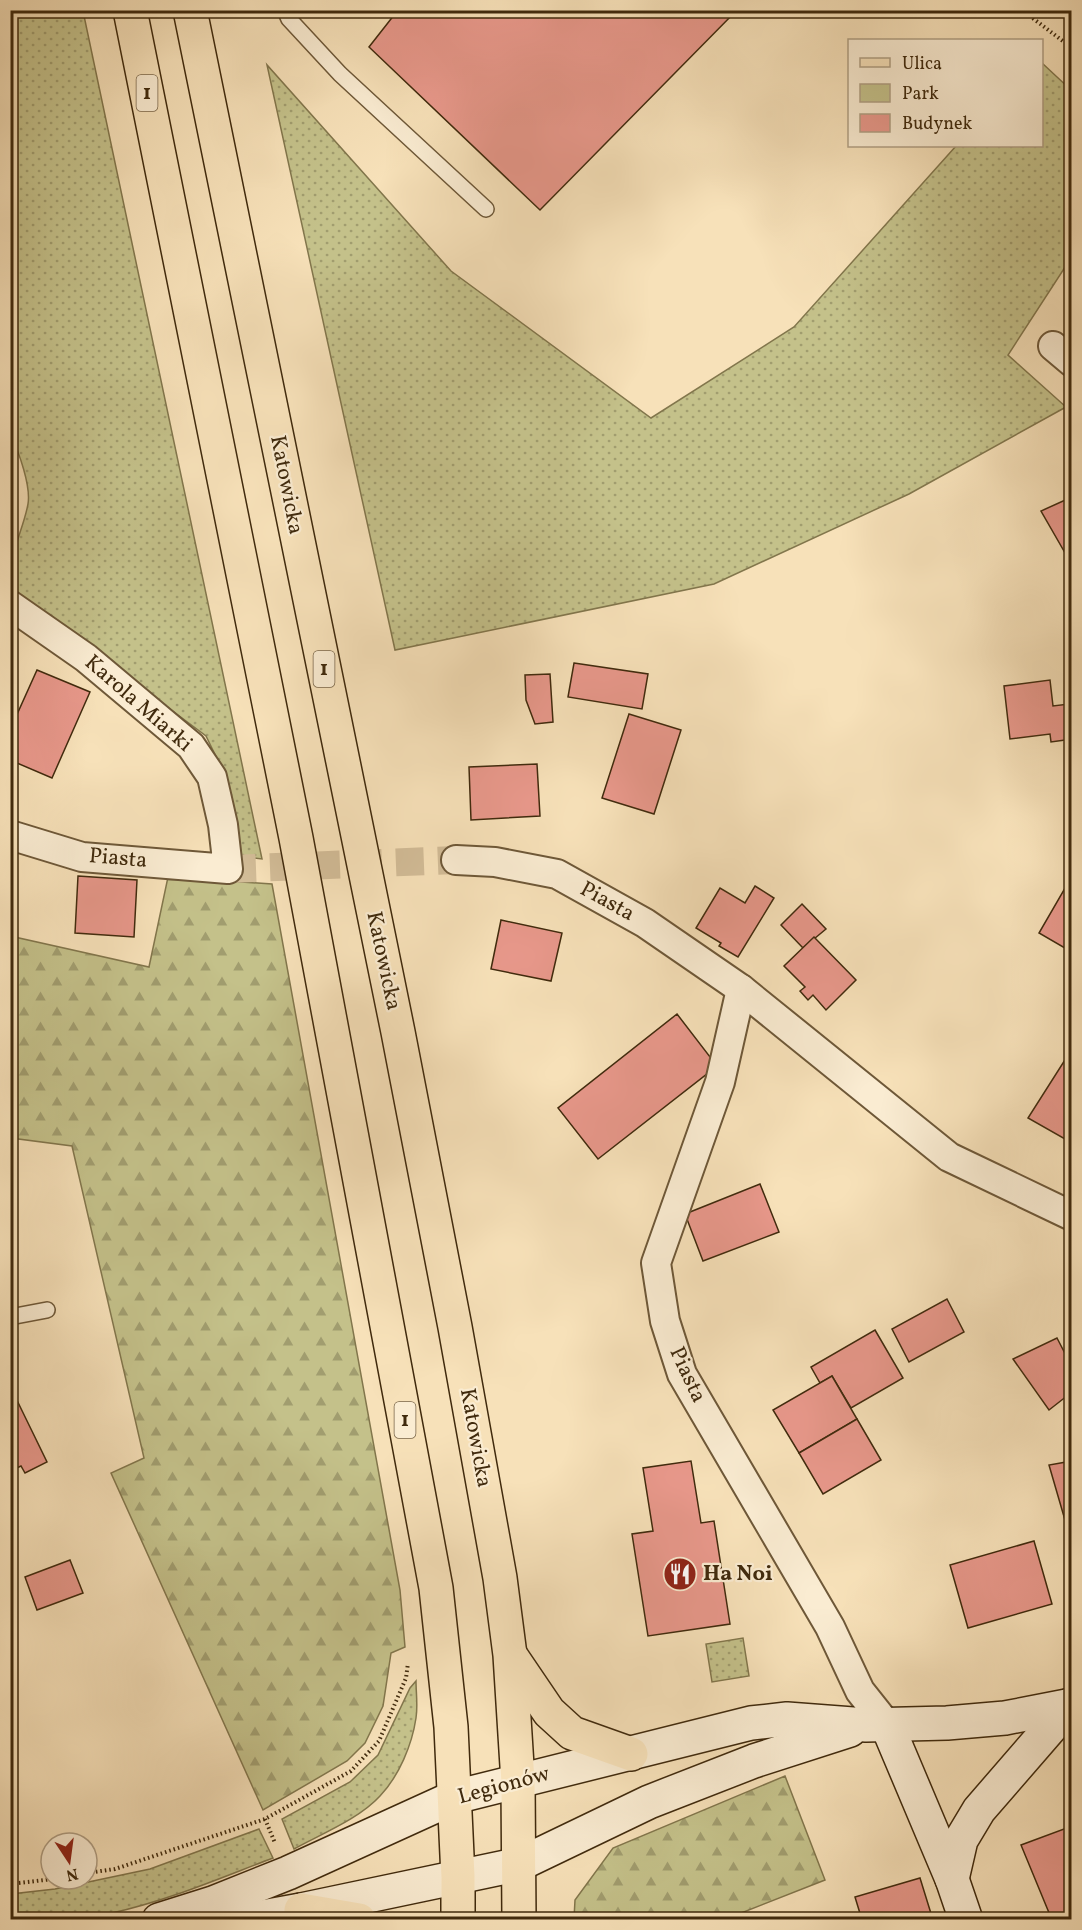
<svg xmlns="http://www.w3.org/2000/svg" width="1082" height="1930" viewBox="0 0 1082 1930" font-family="Vollkorn,serif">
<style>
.green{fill:url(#green-dots);stroke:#82764c;stroke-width:1.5}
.forest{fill:url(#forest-firs);stroke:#82764c;stroke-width:1.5}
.building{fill:#e8988b;stroke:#402a0d;stroke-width:1.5}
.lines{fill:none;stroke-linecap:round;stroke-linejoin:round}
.street-tunnel{stroke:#d2bc97;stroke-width:28;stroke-dasharray:28 14;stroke-linecap:butt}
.lane-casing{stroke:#6e5838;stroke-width:18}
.street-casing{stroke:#6e5838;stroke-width:32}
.secondary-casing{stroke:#402a0d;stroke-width:36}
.primary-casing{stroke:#402a0d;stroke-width:36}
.path{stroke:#402a0d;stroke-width:4;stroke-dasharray:1.5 3;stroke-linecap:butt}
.lane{stroke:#faecd2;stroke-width:15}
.street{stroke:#faecd2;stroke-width:28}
.secondary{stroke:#faecd2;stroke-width:33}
.primary{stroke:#f7e1b9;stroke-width:33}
.labels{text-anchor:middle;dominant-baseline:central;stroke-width:4.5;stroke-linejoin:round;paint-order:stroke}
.shield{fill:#faecd2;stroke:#786448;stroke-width:1.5}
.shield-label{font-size:21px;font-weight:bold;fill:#402a0d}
.street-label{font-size:22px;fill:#402a0d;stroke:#faecd2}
.poi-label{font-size:22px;font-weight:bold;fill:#402a0d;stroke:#faecd2;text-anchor:start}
</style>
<defs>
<pattern id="green-dots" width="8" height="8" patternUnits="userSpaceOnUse" patternTransform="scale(1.5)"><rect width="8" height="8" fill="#c4c18a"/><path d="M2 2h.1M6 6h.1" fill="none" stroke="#a19d6f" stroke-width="1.8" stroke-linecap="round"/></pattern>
<pattern id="forest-firs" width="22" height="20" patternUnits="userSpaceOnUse" patternTransform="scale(1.5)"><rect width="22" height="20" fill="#c4c18a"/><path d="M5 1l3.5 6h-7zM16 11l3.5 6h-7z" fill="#a19d6f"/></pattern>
</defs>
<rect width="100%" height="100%" fill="#f7e1b9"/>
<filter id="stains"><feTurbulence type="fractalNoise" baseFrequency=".00333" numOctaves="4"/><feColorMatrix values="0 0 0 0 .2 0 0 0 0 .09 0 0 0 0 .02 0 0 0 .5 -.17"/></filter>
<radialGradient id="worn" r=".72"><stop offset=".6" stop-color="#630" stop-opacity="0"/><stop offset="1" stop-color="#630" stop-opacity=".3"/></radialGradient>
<g class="green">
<path d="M11,11H83L262,859L237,856L222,769L206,736L12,591C5,561 23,532 28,504C31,486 19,452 11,436Z"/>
<polygon points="1042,63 1071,90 1071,258 1008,355 1066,407 909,494 714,584 395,650 267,65 451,271 651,418 794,327 956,146 1042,146"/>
<polygon points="743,1638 749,1676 712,1682 706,1644"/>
<path d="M416,1681C416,1693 418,1706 416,1718C412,1745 399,1776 380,1796C359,1819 321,1834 294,1849L282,1819L350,1782L378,1755L410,1688Z"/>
<path d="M259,1829L273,1858C220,1878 167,1901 112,1913C79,1919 44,1920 11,1919V1894L55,1889L150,1869Z"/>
</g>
<g class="forest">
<polygon points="168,877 272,884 400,1590 405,1647 391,1653 383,1706 365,1743 347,1761 263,1810 111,1473 144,1458 72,1146 11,1138 10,936 149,967"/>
<polygon points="785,1776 825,1880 726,1919 574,1919 575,1900 613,1848"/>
</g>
<g class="building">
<polygon points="398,10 737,10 540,210 369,47"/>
<polygon points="1072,497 1072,565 1041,511"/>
<polygon points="574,663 648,674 642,709 568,697"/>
<polygon points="37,670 90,692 52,778 10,760 10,730"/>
<polygon points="550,674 553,722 535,724 526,700 525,675"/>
<polygon points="1050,680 1053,706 1069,704 1072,739 1051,742 1050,734 1010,739 1004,686"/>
<polygon points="629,714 681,730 654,814 602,798"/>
<polygon points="537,764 540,816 471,820 469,767"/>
<polygon points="78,876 137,880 134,937 75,933"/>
<polygon points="1072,876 1072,948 1070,951 1039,933"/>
<polygon points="755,886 774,898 738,957 719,946 721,943 696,928 720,888 745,903"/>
<polygon points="802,904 826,929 803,948 781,925"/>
<polygon points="501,920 562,933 551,981 491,969"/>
<polygon points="814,937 856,980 826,1010 813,995 808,1000 800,991 805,987 784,966"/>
<polygon points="677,1014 717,1066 598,1159 558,1108"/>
<polygon points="1070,1052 1072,1053 1072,1143 1028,1118"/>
<polygon points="760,1184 779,1232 703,1261 685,1214"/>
<polygon points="947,1299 964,1332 909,1362 892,1329"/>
<polygon points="875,1330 903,1378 851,1408 832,1376 820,1383 811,1367"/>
<polygon points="1057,1338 1072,1367 1072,1392 1049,1410 1013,1359"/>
<polygon points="832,1376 857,1419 799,1453 773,1410"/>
<polygon points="10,1386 47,1462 25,1473 21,1466 10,1471"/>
<polygon points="857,1419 881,1460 823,1494 799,1453"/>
<polygon points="691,1461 701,1523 714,1521 730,1624 648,1636 632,1534 653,1531 643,1468"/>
<polygon points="1072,1461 1072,1526 1067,1527 1049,1465"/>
<polygon points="1034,1541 1052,1604 968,1628 950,1565"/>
<polygon points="70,1560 83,1593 37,1610 25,1577"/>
<polygon points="1072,1826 1072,1920 1052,1920 1021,1845"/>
<polygon points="920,1878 933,1920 862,1920 855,1897"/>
</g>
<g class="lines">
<polyline class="street-tunnel" points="228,869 456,860"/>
<defs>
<g id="lane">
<polyline points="285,10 289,19 340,74 486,209"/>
<polyline points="10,1317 47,1310"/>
</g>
<g id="street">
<polyline points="1053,346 1072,362"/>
<polyline points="10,605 86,658 191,746 212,777 223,825 228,869 82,857 10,835"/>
<polyline points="456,860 495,862 557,874 645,923 741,989 949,1157 1072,1216"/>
<polyline points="741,989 720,1082 656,1263 665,1321 682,1374 830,1627 860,1691 887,1725"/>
</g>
<g id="secondary">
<polyline points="887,1725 952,1879 966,1920"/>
<polyline points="952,1879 961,1840 979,1810 1070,1705"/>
<polyline points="159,1920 213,1903 288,1873 455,1797 751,1723 787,1719 866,1725 947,1723 1005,1718 1072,1705"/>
<polyline points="246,1920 301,1910 520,1864 649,1802 754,1761 850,1730"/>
</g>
<g id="primary">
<polyline points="130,10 296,838 436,1588 451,1727 458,1877 458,1920"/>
<polyline points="190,10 398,1032 455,1327 500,1578 510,1655 518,1782 519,1920"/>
<polyline points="511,1656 549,1712 572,1733 631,1754"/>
<polyline points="301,1910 359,1920"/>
</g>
</defs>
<use href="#lane" class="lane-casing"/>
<use href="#street" class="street-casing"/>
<use href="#secondary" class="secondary-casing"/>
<use href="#primary" class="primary-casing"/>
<g class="path">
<polyline points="1022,10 1072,48"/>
<polyline points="265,1819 275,1843"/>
<polyline points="87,1873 115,1869 265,1819 351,1771 379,1741 406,1678 408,1663"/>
<polyline points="10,1884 53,1879"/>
</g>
<use href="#lane" class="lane"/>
<use href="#street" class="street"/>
<use href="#secondary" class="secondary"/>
<use href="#primary" class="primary"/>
</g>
<defs>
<symbol id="restaurant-disc" viewBox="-11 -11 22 22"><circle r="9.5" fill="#8f2418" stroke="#faecd2"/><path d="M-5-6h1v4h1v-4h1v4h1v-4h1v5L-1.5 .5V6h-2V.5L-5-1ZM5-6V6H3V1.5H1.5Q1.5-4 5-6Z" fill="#fff"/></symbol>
</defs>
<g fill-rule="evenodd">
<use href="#restaurant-disc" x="661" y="1555" width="38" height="38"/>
</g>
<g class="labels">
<g class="shield">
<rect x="136.5" y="75" width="21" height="36" rx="4.5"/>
<rect x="313.5" y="651" width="21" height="36" rx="4.5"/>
<rect x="394.5" y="1402" width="21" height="36" rx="4.5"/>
</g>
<g class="shield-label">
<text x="147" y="93">1</text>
<text x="324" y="669">1</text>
<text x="405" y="1420">1</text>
</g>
<g class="street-label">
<text transform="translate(286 485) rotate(79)">Katowicka</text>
<text transform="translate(138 704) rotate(41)">Karola Miarki</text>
<text transform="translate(118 859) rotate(5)">Piasta</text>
<text transform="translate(607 902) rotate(29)">Piasta</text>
<text transform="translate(383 961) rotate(78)">Katowicka</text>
<text transform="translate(687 1375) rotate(65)">Piasta</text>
<text transform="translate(475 1438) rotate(80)">Katowicka</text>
<text transform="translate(504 1786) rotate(-15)">Legionów</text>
</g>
<g class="poi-label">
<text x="703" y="1574">Ha Noi</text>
</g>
</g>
<rect width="1082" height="1930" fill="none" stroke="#f7e1b9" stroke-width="36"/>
<rect x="12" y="12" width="1058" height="1906" fill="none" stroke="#402a0d" stroke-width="3"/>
<rect x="18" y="18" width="1046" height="1894" fill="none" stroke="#402a0d" stroke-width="1.5"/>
<rect x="848" y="39" width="195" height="108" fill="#faecd2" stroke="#b09e83" stroke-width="1.5"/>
<rect x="860" y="58" width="30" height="9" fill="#f7e1b9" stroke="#b09e83" stroke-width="1.5"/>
<text x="902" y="69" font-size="18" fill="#402a0d">Ulica</text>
<rect x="860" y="84" width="30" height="18" fill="#c4c18a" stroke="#b09e83" stroke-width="1.5"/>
<text x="902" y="99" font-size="18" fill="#402a0d">Park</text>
<rect x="860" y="114" width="30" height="18" fill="#e8988b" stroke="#b09e83" stroke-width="1.5"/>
<text x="902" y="129" font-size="18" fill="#402a0d">Budynek</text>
<g transform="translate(69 1861) rotate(167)"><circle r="28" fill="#faecd2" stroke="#b09e83" stroke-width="1.5"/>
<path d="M0-4.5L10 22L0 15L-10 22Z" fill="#8f2418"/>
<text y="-9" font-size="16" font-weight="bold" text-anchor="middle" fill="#402a0d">N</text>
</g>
<rect width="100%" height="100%" filter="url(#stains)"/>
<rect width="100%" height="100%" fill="url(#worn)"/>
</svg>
